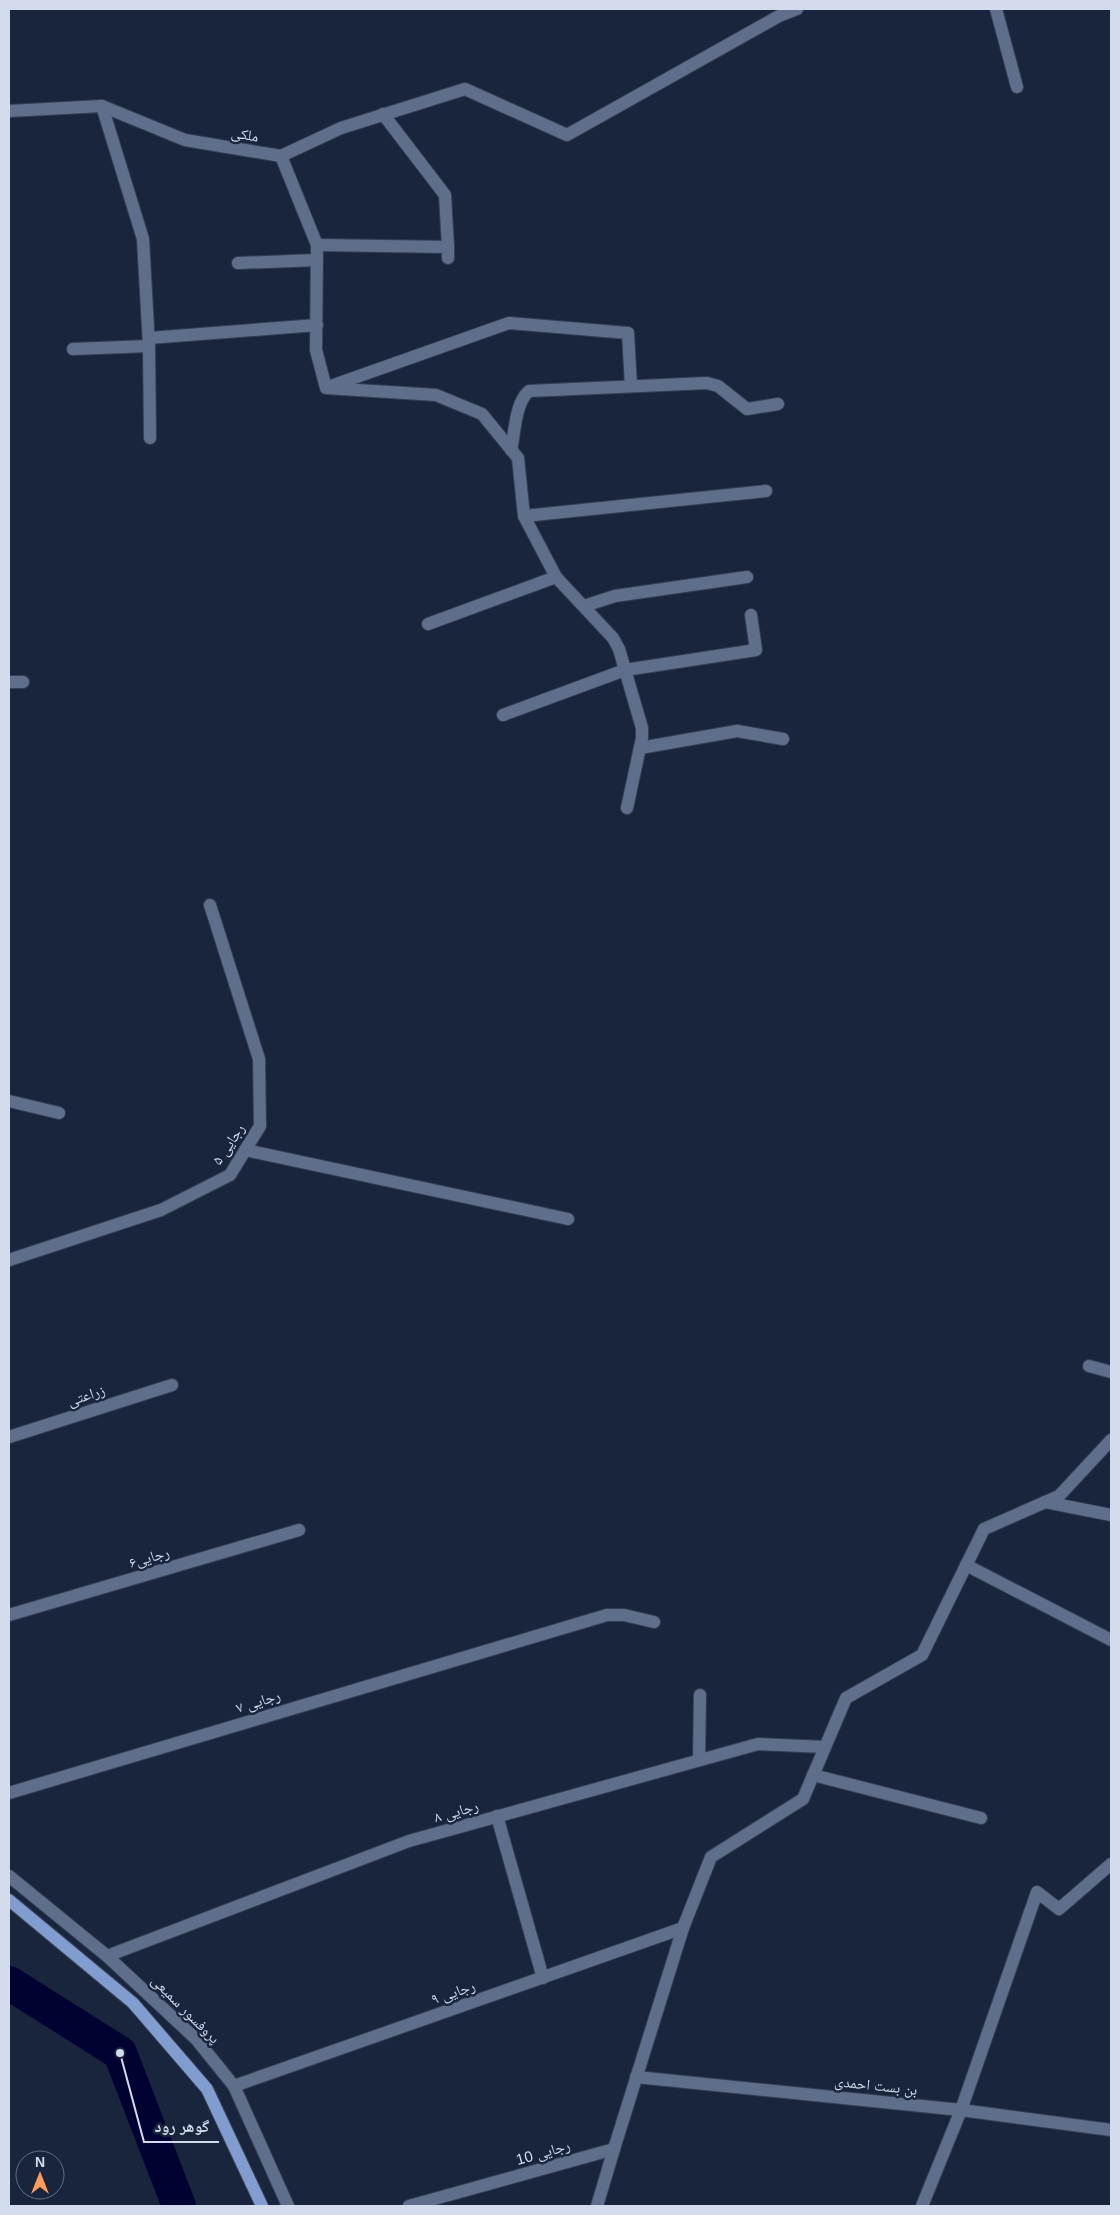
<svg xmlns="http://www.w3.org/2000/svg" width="1120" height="2215" viewBox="0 0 1120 2215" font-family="Helvetica,'Noto Naskh Arabic',sans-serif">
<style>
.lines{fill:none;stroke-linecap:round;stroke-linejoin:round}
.river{stroke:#000332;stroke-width:34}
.minor-casing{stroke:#363f53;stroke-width:14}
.secondary-casing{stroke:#363f53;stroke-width:14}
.primary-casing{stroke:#363f53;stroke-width:14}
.minor{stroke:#5f6f8b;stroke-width:12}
.secondary{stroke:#5f6f8b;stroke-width:12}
.primary{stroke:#819dcf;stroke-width:12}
.labels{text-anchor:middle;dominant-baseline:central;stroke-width:5;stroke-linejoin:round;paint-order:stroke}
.street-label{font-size:15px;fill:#d3dcec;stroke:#18253d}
.leader{fill:none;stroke:#d3dcec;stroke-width:2}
.callout-dot{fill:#d3dcec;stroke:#18253d;stroke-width:2}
.callout-label{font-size:16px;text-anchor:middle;font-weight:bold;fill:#d3dcec;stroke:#18253d;stroke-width:5;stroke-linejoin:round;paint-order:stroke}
</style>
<rect width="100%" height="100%" fill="#18253d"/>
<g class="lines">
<polyline class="river" points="9,1983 120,2053 179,2206"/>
<defs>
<g id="minor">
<polyline points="996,9 1017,87"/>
<polyline points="102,106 143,239 149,346 150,438"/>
<polyline points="9,111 102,106 185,140 281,156 317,245 316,350 326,388 436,395 482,414 518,458 524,516 556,577"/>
<polyline points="383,114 445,195 448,247"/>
<polyline points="281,156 341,128 465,89 567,135 779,16 797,9"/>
<polyline points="317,245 448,247 448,258"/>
<polyline points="238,263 317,260"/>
<polyline points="149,338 317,325"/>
<polyline points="73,349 149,346"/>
<polyline points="331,386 509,323 628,333 631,386"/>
<path d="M511,450C515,432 515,403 529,391L707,383L718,386L747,409L778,404"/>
<polyline points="524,516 766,491"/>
<polyline points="584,606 615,596 747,577"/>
<polyline points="428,624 556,577 613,638 619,649 642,728 642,738 627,808"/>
<polyline points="9,682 23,682"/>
<polyline points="503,715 625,670 756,650 751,615"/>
<polyline points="640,748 737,731 783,739"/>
<polyline points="9,1101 59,1113"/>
<polyline points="245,1150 568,1219"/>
<polyline points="9,1260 161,1210 230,1175 260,1126 259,1059 210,905"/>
<polyline points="1089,1366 1111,1372"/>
<polyline points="9,1437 172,1385"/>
<polyline points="1045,1502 1111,1515"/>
<polyline points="966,1565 1111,1640"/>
<polyline points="9,1615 299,1530"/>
<polyline points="699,1760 700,1695"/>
<polyline points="813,1775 981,1818"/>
<polyline points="9,1793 607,1615 624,1615 654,1622"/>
<polyline points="497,1816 543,1978"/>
<polyline points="107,1956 409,1841 758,1744 825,1747"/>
<polyline points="636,2077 961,2110 1111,2130"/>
<polyline points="234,2086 683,1928"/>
<polyline points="409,2206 614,2149 683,1928 711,1857 803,1799 846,1698 922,1655 984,1529 1059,1496 1111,1440"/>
<polyline points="597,2206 614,2149"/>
<polyline points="922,2206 961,2110 1037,1892 1059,1909 1111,1864"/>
</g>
<polyline id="secondary" points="9,1876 107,1956 196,2039 234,2086 288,2206"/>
<polyline id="primary" points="9,1900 133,2003 207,2089 262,2206"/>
</defs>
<use href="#minor" class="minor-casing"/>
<use href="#secondary" class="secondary-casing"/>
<use href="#primary" class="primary-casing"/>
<use href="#minor" class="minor"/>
<use href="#secondary" class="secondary"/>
<use href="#primary" class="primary"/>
</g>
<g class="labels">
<g class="street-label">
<text transform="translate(245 134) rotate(10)">ملکی</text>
<text transform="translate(228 1144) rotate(-56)">رجایی ۵</text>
<text transform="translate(86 1395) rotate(-18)">زراعتی</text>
<text transform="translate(149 1557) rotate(-16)">رجایی۶</text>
<text transform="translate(258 1701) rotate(-17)">رجایی ۷</text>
<text transform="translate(456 1811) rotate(-16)">رجایی ۸</text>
<text transform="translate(453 1992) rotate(-19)">رجایی ۹</text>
<text transform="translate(186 2009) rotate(45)">پروفسور سمیعی</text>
<text transform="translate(876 2085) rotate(6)">بن بست احمدی</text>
<text transform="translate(543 2152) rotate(-16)">رجایی 10</text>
</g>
</g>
<path class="leader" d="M120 2053L144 2142H219"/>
<circle class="callout-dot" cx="120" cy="2053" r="5"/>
<g class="callout-label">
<text x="182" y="2132">گوهر رود</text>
</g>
<rect width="1120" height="2215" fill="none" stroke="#d3dcec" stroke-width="20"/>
<g transform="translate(40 2175)"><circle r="24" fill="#18253d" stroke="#636e83"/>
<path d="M0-4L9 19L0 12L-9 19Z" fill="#ff9b59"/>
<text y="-8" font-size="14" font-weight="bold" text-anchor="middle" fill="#d3dcec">N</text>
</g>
</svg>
